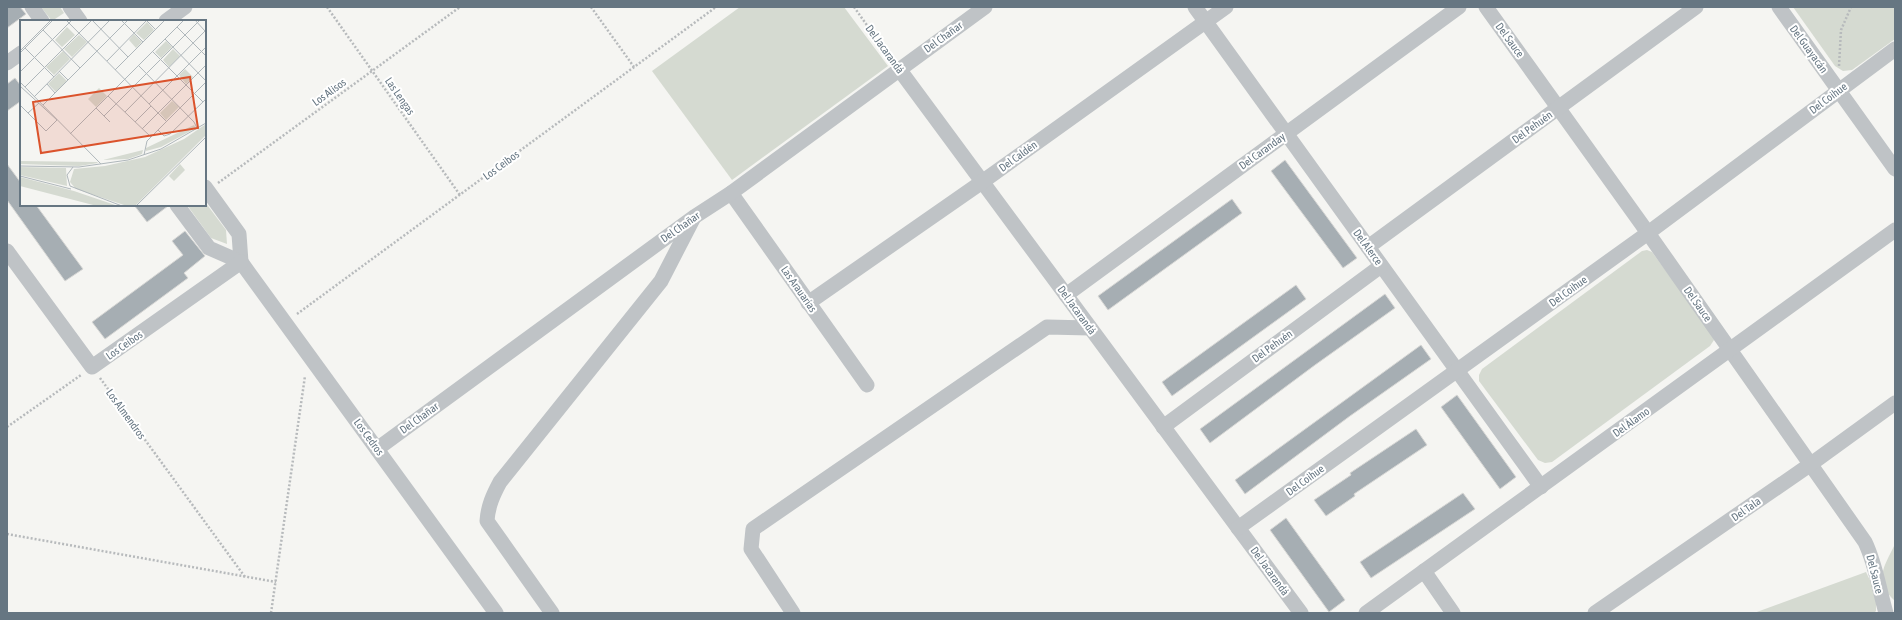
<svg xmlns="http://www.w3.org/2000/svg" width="1902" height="620" viewBox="0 0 1902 620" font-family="'Asap Condensed',sans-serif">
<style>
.green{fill:#d5dad1}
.building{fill:#a6aeb3;stroke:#d7d7d5}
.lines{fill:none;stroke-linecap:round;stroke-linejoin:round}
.path{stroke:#b7babc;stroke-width:2.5;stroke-dasharray:2 2;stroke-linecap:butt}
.minor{stroke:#bfc3c6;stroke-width:15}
.labels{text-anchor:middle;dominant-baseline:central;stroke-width:4;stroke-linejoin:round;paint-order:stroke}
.street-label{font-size:11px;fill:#667682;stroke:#fff}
.inset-road{fill:none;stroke:#afb7bb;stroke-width:1}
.view{fill:#db532c;fill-opacity:0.15;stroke:#db532c;stroke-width:2}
.inset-edge{fill:none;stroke:#667682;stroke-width:2}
</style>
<rect width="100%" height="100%" fill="#f5f5f2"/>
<g class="green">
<polygon points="41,7 60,7 64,13 52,21"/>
<polygon points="740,7 844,7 888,66 732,180 652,71"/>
<polygon points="1793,7 1895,7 1895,39 1852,70 1843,71 1835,66"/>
<polygon points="205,202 226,230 227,244 211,238 187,205 205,205"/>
<polygon points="1647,250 1652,252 1712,333 1714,340 1710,346 1552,462 1545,463 1538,460 1479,381 1479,375 1482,369 1642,251"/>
<path d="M1895,544V601C1873,580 1884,567 1895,544Z"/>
<polygon points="1866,572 1876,593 1876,611 1874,613 1754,613"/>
</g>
<g class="building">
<polygon points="7,7 20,7 26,14 7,28"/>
<polygon points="15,78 21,86 21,101 7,111 7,84"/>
<polygon points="1285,160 1357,258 1343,268 1271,171"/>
<polygon points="7,164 21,183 21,205 36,205 83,269 65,281 7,200"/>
<polygon points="1232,199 1242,213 1108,310 1098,296"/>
<polygon points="134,205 168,205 168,206 147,222"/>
<polygon points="185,231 205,256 184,273 188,278 105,339 92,322 183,255 172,241"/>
<polygon points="1296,285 1306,299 1172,396 1162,382"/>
<polygon points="1385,294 1395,308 1315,365 1210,443 1200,429"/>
<polygon points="1421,345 1431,359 1350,416 1245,494 1235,480"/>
<polygon points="1457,395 1516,477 1500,489 1441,407"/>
<polygon points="1416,429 1427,445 1354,494 1355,496 1326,516 1314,500 1351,475 1350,473"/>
<polygon points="1463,493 1475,509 1371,578 1360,562"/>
<polygon points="1286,518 1345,600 1329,612 1270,530"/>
</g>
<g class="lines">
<g class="path">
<polyline points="327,7 460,195"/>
<polyline points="591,7 634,67"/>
<polyline points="854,7 891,59"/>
<polyline points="1839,66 1841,30 1851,7"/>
<polyline points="218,183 460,7"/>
<polyline points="297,314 716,7"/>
<polyline points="100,378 245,577"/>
<polyline points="7,427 81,375"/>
<polyline points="7,534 276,582"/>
<polyline points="271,613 305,376"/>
</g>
<g class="minor">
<polyline points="32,7 42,21"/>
<polyline points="70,7 80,21"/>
<polyline points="1195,7 1541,487"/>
<path d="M1486,7L1648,233L1865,542C1876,565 1879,589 1886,613"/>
<polyline points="1779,7 1895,169"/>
<polyline points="166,21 185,7"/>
<polyline points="7,63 21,53"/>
<polyline points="899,69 1301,613"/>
<polyline points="205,187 239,234 241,262"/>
<polyline points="731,193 867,385"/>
<polyline points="177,205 209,248 241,262 496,613"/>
<polyline points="1368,247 1696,7"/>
<polyline points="7,251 92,367 241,262"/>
<polyline points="1066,295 1459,7"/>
<polyline points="808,303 982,182 1226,7"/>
<polyline points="1163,427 1381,266"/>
<polyline points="377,449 694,217 731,193 985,7"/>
<polyline points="1238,528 1648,233 1895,49"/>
<polyline points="1424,571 1453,613"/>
<path d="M552,613L487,521C488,506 493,495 500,482L661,281L693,219"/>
<polyline points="793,613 751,549 753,529 1047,327 1090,328"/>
<polyline points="1366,613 1895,230"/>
<polyline points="1595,613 1811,464 1895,403"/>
</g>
</g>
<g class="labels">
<g class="street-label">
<text transform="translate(943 37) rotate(-36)">Del Chañar</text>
<text transform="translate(1510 40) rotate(54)">Del Sauce</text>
<text transform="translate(885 49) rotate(54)">Del Jacarandá</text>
<text transform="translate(1809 49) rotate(54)">Del Guayacán</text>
<text transform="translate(329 92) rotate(-36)">Los Alisos</text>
<text transform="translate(400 96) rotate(55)">Las Lengas</text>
<text transform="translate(1828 98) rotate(-37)">Del Coihue</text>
<text transform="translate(1532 127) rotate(-36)">Del Pehuén</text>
<text transform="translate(1262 151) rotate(-36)">Del Caranday</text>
<text transform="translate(1018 156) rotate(-36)">Del Caldén</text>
<text transform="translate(501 165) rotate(-36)">Los Ceibos</text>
<text transform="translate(680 227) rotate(-35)">Del Chañar</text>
<text transform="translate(1368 247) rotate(54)">Del Alerce</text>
<text transform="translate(799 289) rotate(55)">Las Arauarias</text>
<text transform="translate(1568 291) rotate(-36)">Del Coihue</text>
<text transform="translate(1698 304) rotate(55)">Del Sauce</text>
<text transform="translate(1077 310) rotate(54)">Del Jacarandá</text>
<text transform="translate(124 345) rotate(-35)">Los Ceibos</text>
<text transform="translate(1272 346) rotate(-36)">Del Pehuén</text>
<text transform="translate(126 414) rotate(54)">Los Almendros</text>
<text transform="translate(419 418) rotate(-36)">Del Chañar</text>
<text transform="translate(1631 422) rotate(-36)">Del Álamo</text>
<text transform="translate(369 437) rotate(54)">Los Cedros</text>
<text transform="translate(1305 480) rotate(-36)">Del Coihue</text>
<text transform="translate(1746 509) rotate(-35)">Del Tala</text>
<text transform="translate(1270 571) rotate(54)">Del Jacarandá</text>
<text transform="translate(1875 574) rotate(76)">Del Sauce</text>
</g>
</g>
<g transform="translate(20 20)">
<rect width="186" height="186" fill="#f5f5f2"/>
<path d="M127,2L134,10L124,20L116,13ZM47,7L55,15L42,27L35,20ZM114,14L122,22L116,28L109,20ZM59,15L67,22L52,37L44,29ZM146,21L152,27L141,38L135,32ZM153,29L160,36L149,47L143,40ZM43,31L50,39L34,55L26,47ZM165,49L173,57L166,64L159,55ZM39,53L47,61L36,72L28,64ZM79,68L87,76L76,87L68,79ZM152,81L159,87L146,100L140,93ZM186,104V115L115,186H107L56,169L50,162L54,149L85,146L125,137L164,119ZM174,105L176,108L141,127L126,131V128ZM123,130L122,134L108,139L83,140ZM0,141L77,142L78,143L59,146L0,144ZM160,144L165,150L154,161L149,156ZM0,147L46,148L47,166L0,155ZM0,157L54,171L98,186H77L0,166Z" fill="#d5dad1"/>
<path class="inset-road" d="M46,0L147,102M72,0L108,37M101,0L123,22M126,0L135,9M175,0L185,11M157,7L186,36M23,10L60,48M145,19L186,61M5,28L34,57M0,31L31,0M133,32L183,82M0,33L33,0M87,41L127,0M119,46L174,102L177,108M95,50L145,0M39,51L48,60M0,52L52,0M0,62L81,144M27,64L35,73M0,66L37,100M5,67L72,0M88,76L131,117M14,77L90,0M129,84L186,27M0,85L26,111L37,100M23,85L108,0M76,88L90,102M105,92L186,10M8,93L19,83M84,96L180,0M115,102L131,86M122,109L186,45M138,110L144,116L150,114L186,79M50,114L164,0M124,135L127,121L186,62M0,146L59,147L108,140L141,129L186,103M53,147L47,155L50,166L102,186M0,156L51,169M116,186L186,117"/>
<path class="view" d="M170,57L178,108L21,133L13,82Z"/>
<rect width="186" height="186" class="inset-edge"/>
</g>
<rect width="1902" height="620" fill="none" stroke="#667682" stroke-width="16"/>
</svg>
